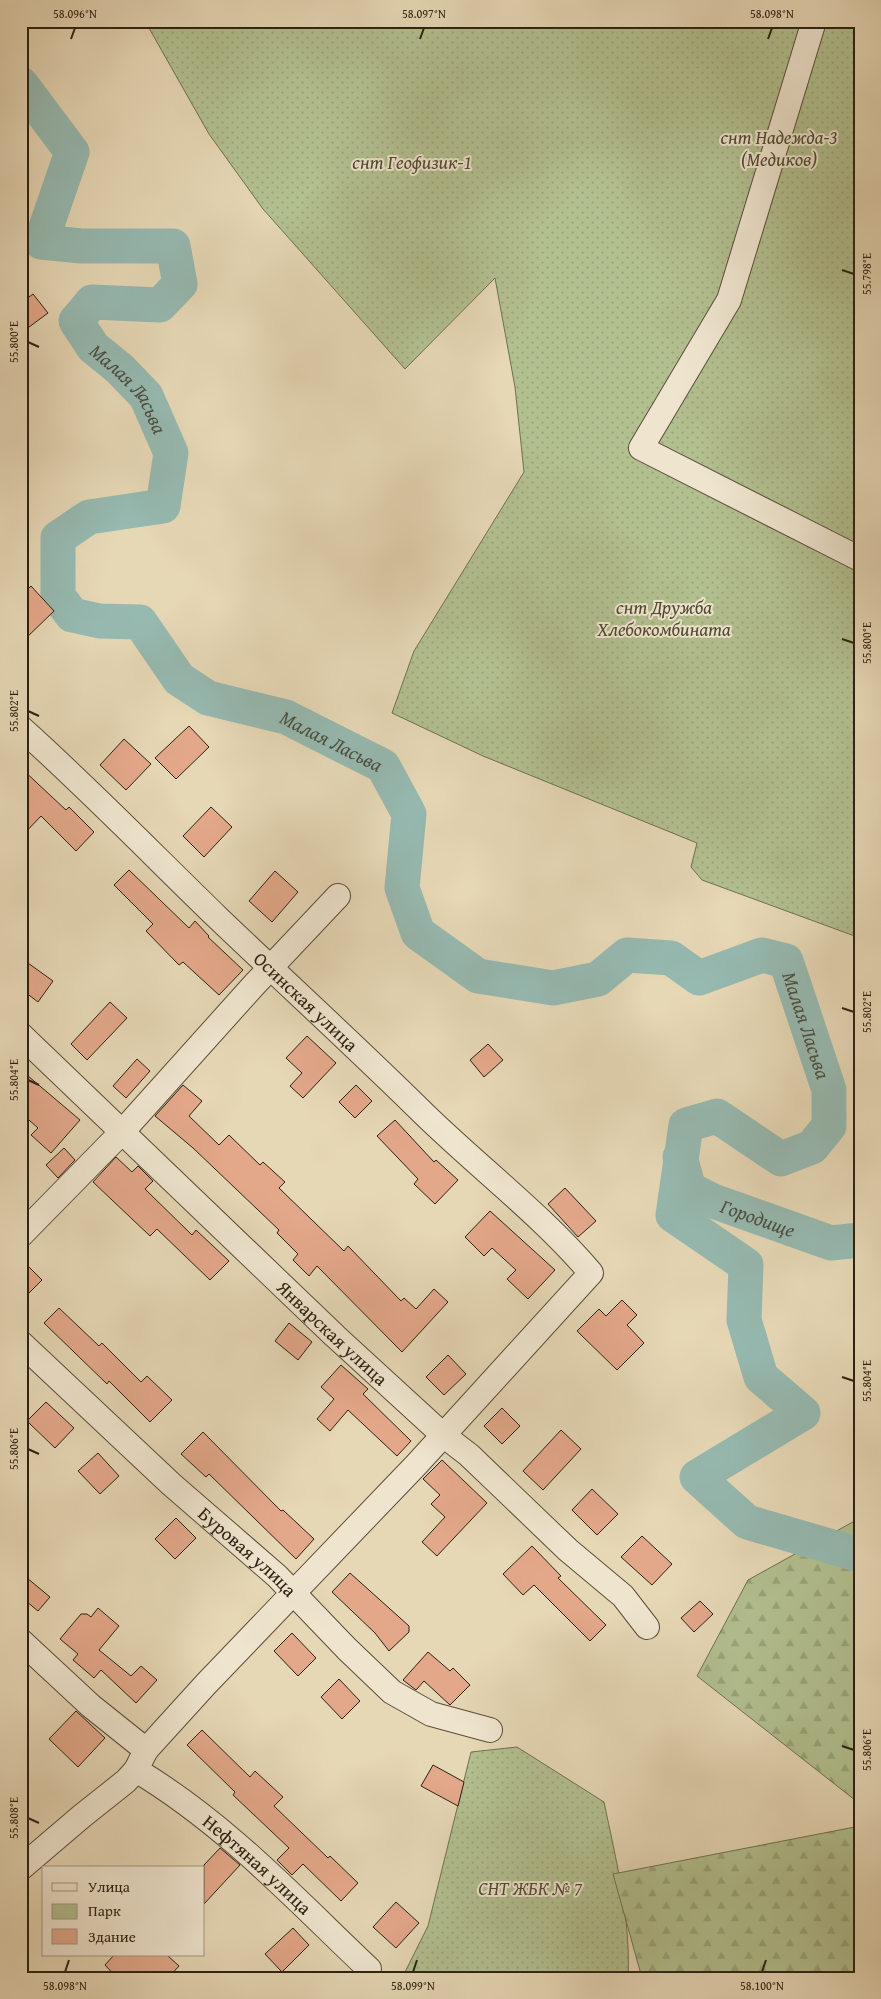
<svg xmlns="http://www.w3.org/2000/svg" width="881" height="1999" viewBox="0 0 881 1999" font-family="'Gentium Book Plus',serif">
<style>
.green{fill:url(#green-dots);stroke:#707050}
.forest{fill:url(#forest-firs);stroke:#707050}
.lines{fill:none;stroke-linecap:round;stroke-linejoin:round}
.river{stroke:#96b9b0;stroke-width:35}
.building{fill:#e3a88a;stroke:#2d2112}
.minor-casing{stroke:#5b4e3b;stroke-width:26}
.minor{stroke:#efe5cf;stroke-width:24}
.ticks{fill:none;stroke:#2d2112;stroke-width:2}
.labels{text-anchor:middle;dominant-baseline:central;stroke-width:4;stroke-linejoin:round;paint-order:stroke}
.park-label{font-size:19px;font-style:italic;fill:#4e4831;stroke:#efe5cf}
.street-label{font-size:19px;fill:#2d2112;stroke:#efe5cf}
.water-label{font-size:20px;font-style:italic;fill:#4c4f41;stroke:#efe5cf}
.neatline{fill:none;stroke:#2d2112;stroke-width:2}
.ticks-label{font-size:12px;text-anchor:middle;fill:#2d2112}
</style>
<defs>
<pattern id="green-dots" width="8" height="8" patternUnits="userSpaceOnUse" patternTransform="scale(1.25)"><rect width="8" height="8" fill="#b2bf8f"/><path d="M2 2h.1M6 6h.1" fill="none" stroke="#99a47a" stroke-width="1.8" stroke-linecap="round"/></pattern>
<pattern id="forest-firs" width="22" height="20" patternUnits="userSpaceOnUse" patternTransform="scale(1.25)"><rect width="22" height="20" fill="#b2bf8f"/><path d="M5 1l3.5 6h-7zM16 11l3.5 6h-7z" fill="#99a47a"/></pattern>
</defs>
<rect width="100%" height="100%" fill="#e6d7b5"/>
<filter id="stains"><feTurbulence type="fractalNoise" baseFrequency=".004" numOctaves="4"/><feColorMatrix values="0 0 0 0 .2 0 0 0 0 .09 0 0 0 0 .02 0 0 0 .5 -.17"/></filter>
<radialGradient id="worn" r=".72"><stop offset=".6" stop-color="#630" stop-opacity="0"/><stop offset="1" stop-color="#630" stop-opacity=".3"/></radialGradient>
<g class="green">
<polygon points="145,21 860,21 860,938 702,880 691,867 697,843 483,756 392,713 414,651 524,472 515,387 495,278 405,369 263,209 209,134"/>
<path d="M517,1747L604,1802C616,1860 631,1919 628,1978H402L428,1926L471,1752Z"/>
</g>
<g class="forest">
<polygon points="860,1518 860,1804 697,1676 748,1580"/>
<polygon points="860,1826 860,1978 642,1978 613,1874"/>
</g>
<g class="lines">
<g class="river">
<path id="s1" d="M21,84L72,152L41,242L81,246H173L180,284L160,305L92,302L76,321L93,347L120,369L146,396L171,453L163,506L89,517L58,538V596L72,615L100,621L140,622L179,679L208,698L286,717L383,766L409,814L402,888L418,933L478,976L553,988L598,979L627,955L671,958L699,978L762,955L786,961L829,1090V1126L812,1147L781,1159L717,1116L686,1125L673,1215L746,1265L744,1320L761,1377L803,1413L697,1477L747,1522L860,1555"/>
<path id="s2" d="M680,1157L689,1189L713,1201L831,1243L860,1240"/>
</g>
</g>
<g class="building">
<polygon points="33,294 48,313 21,333 21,303"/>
<polygon points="31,586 54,611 21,643 21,596"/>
<polygon points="189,726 209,747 176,779 155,758"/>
<polygon points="124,739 151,764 126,790 100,765"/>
<polygon points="21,768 66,810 69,807 94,832 76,851 41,816 21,837"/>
<polygon points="211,807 232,827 204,857 183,836"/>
<polygon points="129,870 189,928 195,921 209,936 208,937 243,970 219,995 183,962 179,965 146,931 153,924 114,885"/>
<polygon points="275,871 298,892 272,922 249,901"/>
<polygon points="21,958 53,981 38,1002 21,989"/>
<polygon points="110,1002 127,1018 87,1060 71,1044"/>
<polygon points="307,1036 336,1063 303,1098 290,1086 302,1073 286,1058"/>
<polygon points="488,1044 503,1060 484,1077 470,1060"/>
<polygon points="137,1059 150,1071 126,1098 113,1086"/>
<polygon points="21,1070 80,1120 51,1153 31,1135 38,1128 21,1113"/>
<polygon points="183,1085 202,1101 189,1116 219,1145 229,1135 260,1165 263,1162 285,1182 279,1188 344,1251 348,1246 401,1301 404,1298 416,1309 434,1289 448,1302 402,1352 317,1266 309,1276 293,1260 298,1254 277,1233 279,1230 193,1148 155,1116"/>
<polygon points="356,1085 372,1101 355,1118 339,1102"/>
<polygon points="395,1120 434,1162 436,1160 458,1180 435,1204 414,1184 418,1179 377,1136"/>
<polygon points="64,1148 75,1160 58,1178 46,1165"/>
<polygon points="116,1157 132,1172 138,1166 153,1181 145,1189 192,1235 196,1230 229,1261 210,1280 157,1229 150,1236 93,1182"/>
<polygon points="565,1188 596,1221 578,1237 548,1204"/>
<polygon points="490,1211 555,1270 528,1299 507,1279 516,1270 492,1248 484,1256 465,1237"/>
<polygon points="21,1259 42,1280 21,1301"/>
<polygon points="622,1300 637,1315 627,1325 644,1343 617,1370 577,1331 599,1309 606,1316"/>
<polygon points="59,1308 99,1346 102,1343 141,1382 147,1376 172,1400 150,1422 109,1381 107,1384 44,1323"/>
<polygon points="289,1323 312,1342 298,1360 275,1341"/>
<polygon points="448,1355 466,1374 444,1395 426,1377"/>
<polygon points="341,1365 368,1389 363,1394 411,1441 397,1456 348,1410 330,1431 317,1419 334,1399 321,1387"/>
<polygon points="46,1402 74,1428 55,1448 27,1421"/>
<polygon points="502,1408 520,1426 502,1444 484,1426"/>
<polygon points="561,1430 581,1449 543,1490 523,1471"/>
<polygon points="203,1432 281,1511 283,1510 314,1539 296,1559 209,1474 206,1477 181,1454"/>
<polygon points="98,1453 119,1476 100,1494 78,1471"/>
<polygon points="442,1460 487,1503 437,1556 422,1542 445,1517 431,1504 440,1495 423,1479"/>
<polygon points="592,1489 618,1514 597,1535 572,1510"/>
<polygon points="176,1518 196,1538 175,1559 155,1539"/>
<polygon points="642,1536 672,1564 652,1585 621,1557"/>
<polygon points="532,1546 561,1576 558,1578 606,1625 590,1641 534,1585 523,1595 503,1574"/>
<polygon points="21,1573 50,1597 38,1611 21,1597"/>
<polygon points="350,1573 409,1626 409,1632 389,1651 375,1633 332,1592"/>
<polygon points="700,1601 713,1614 694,1632 681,1618"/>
<polygon points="98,1608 119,1626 99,1650 131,1676 141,1666 157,1680 136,1703 101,1670 94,1678 73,1660 78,1654 60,1639 81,1614 87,1614 91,1617"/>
<polygon points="292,1633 316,1658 298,1676 274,1651"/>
<polygon points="428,1652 450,1671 453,1668 470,1685 450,1705 424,1681 416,1690 403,1680"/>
<polygon points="339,1679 360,1701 342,1719 321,1697"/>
<polygon points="76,1711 105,1738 78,1767 49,1739"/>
<polygon points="202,1730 250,1777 255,1771 283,1797 274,1806 328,1858 330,1856 358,1883 341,1901 303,1864 292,1875 277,1860 289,1848 233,1795 235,1792 187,1745"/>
<polygon points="433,1765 464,1782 458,1806 421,1786"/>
<polygon points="220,1848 240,1865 204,1904 204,1865"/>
<polygon points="396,1902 419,1923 396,1948 373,1927"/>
<polygon points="293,1928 309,1945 282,1972 265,1954"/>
<polygon points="114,1955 167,1955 179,1966 168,1978 117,1978 105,1965"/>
</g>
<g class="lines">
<defs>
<g id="minor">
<polyline points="814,21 729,300 641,448 860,559"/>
<path id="s3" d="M21,728C89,789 152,854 218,918C286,983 355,1046 422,1112C477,1166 542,1215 591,1273L417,1464L206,1684L146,1750L136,1770L126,1781L82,1816L21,1868"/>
<path id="s4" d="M21,1035L335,1336L443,1435L469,1455L568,1550L623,1596L647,1627"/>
<polyline points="21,1235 122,1132 254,985 338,896"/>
<path id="s5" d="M21,1343L171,1484L277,1576L347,1649L392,1692L431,1714L490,1730"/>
<polyline points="21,1641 91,1706 146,1750"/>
<path id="s6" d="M136,1770C226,1824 294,1898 369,1969"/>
</g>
</defs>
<use href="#minor" class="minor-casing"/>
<use href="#minor" class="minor"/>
</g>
<path class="ticks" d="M71,39L75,28M420,39L424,28M768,39L772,28M842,270L854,274M28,342L39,347M842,639L854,643M28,711L39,716M842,1008L854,1012M28,1080L39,1085M842,1377L854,1381M28,1449L39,1454M842,1746L854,1750M28,1818L39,1823M65,1972L69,1960M413,1972L417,1960M762,1972L766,1960"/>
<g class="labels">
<g class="park-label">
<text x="779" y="137">снт Надежда-3<tspan x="779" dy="22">(Медиков)</tspan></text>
<text x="412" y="162">снт Геофизик-1</text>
<text x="664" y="607">снт Дружба<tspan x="664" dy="22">Хлебокомбината</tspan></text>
<text x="530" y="1888">СНТ ЖБК № 7</text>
</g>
<g class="street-label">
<text stroke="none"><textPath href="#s3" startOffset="395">Осинская улица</textPath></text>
<text stroke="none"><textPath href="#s4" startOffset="431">Январская улица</textPath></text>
<text stroke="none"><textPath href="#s5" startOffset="308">Буровая улица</textPath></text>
<text stroke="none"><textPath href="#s6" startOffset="154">Нефтяная улица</textPath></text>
</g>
<g class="water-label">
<text stroke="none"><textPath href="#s1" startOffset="560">Малая Ласьва</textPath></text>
<text stroke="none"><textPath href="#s1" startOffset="1190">Малая Ласьва</textPath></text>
<text stroke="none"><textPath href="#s1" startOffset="1895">Малая Ласьва</textPath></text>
<text stroke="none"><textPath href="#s2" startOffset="108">Городище</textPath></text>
</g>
</g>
<rect width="881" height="1999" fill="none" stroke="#e6d7b5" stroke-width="55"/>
<rect x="42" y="1866" width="162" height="90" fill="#efe5cf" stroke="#a19783"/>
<rect x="52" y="1883" width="25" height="8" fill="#efe5cf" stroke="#a19783"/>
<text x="88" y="1892" font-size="15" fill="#2d2112">Улица</text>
<rect x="52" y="1904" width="25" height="15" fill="#b2bf8f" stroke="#a19783"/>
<text x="88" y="1916" font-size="15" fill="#2d2112">Парк</text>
<rect x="52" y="1929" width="25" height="15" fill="#e3a88a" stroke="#a19783"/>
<text x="88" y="1942" font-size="15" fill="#2d2112">Здание</text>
<rect x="28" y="28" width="826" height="1944" class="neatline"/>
<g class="ticks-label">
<text x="75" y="18">58.096°N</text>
<text x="424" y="18">58.097°N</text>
<text x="772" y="18">58.098°N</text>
<text transform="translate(867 274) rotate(-90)" y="4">55.798°E</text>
<text transform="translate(14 342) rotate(-90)" y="4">55.800°E</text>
<text transform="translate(867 643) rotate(-90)" y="4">55.800°E</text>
<text transform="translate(14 711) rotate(-90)" y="4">55.802°E</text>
<text transform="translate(867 1012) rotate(-90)" y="4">55.802°E</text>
<text transform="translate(14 1080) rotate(-90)" y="4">55.804°E</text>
<text transform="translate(867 1381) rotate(-90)" y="4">55.804°E</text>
<text transform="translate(14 1449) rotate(-90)" y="4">55.806°E</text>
<text transform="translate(867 1750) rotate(-90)" y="4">55.806°E</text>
<text transform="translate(14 1818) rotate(-90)" y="4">55.808°E</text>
<text x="65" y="1990">58.098°N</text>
<text x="413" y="1990">58.099°N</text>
<text x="762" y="1990">58.100°N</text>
</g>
<rect width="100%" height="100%" filter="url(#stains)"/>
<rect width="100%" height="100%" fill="url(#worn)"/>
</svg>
